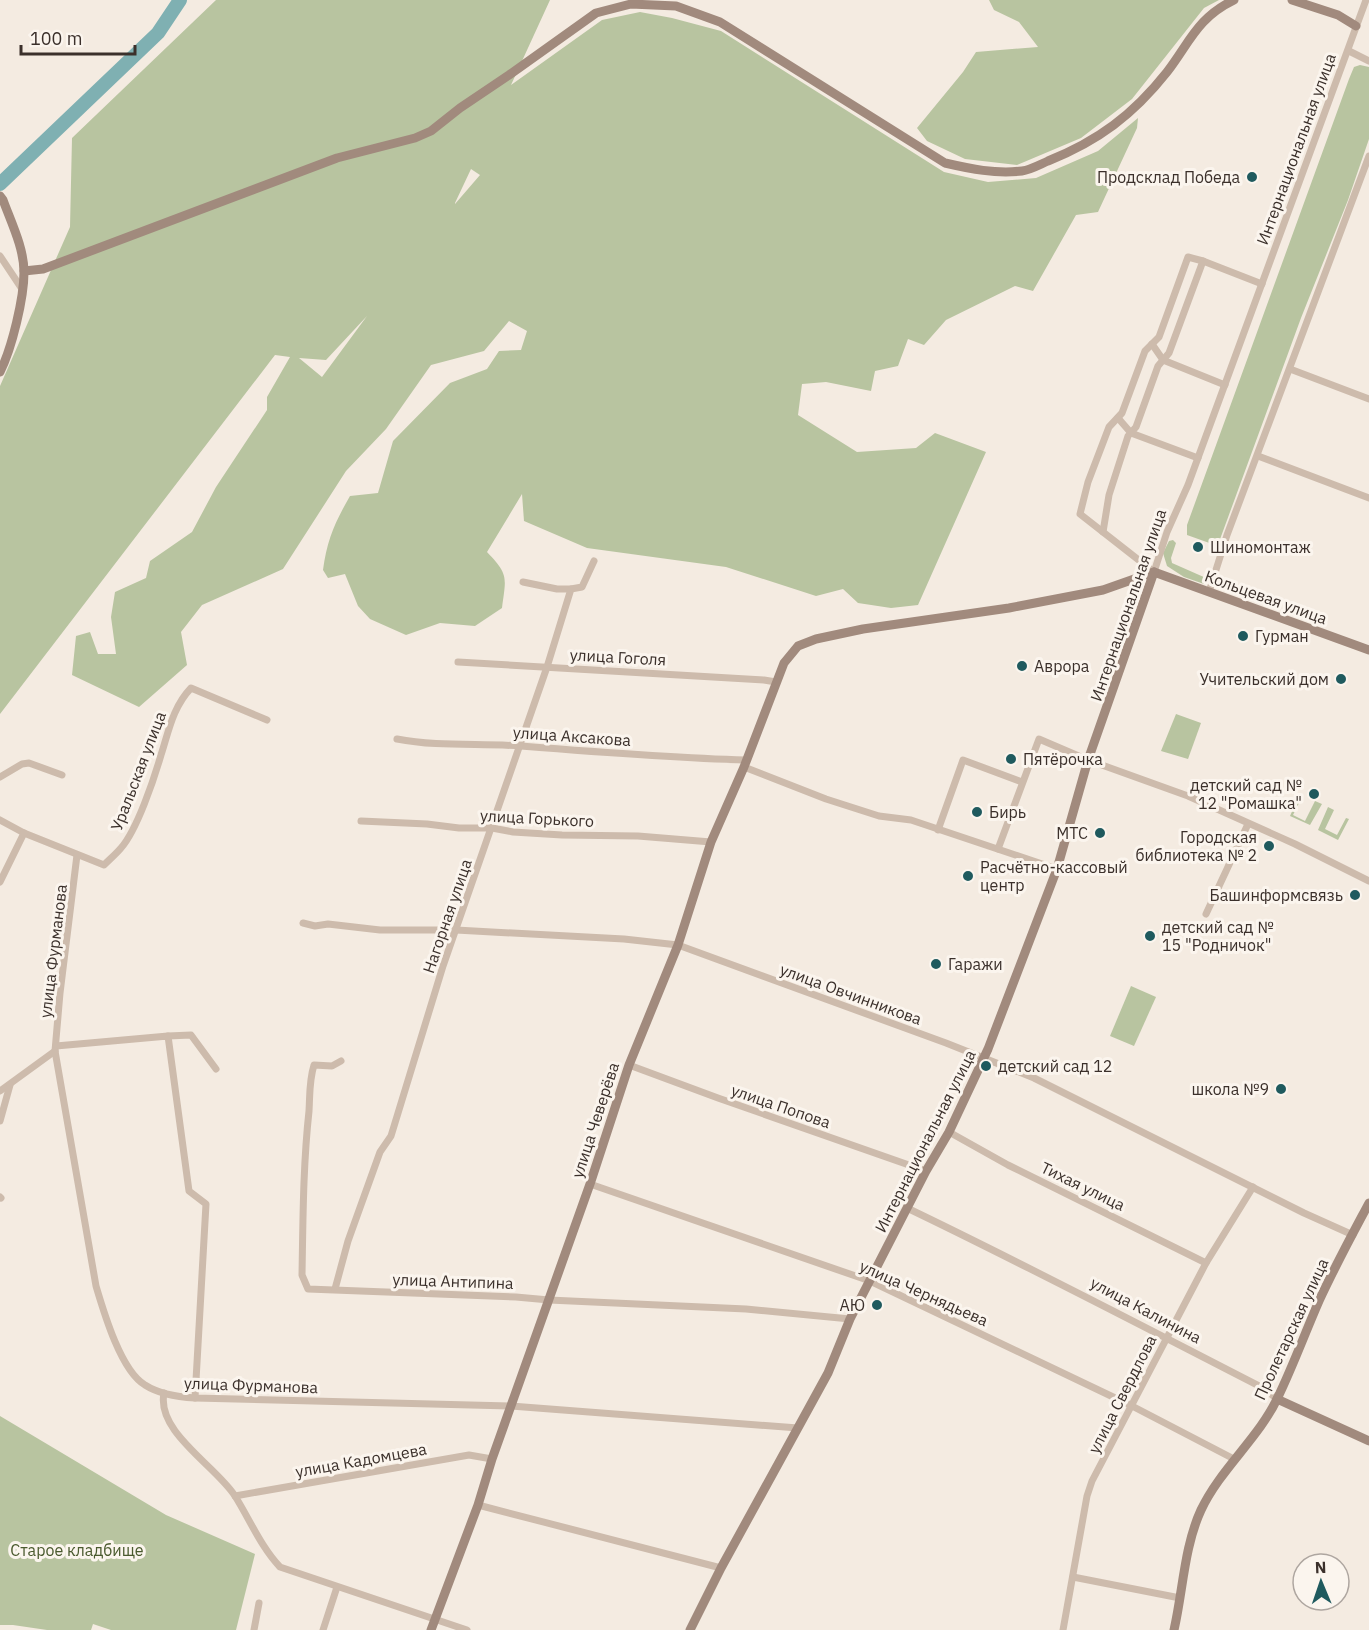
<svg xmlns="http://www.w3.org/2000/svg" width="1369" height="1630" viewBox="0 0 1369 1630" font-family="'IBM Plex Sans',sans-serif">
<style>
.green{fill:#b8c4a0;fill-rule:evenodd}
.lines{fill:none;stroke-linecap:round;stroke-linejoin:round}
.river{stroke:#7fb0b2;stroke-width:14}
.street{stroke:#cdbbac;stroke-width:7}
.secondary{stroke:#a18a7d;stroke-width:9}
.poi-dot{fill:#1f5a5e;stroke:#fbf5ee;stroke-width:2}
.labels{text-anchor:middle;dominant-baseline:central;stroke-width:6;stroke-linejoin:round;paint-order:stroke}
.street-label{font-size:16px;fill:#3b302b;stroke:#fbf5ee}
.poi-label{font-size:16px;fill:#3b302b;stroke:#fbf5ee;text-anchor:start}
.park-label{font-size:16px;fill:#4a5a2e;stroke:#fbf5ee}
</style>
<rect width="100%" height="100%" fill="#f4ebe1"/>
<g class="green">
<path d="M216,0H550L511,85L602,20L640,12L672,18L721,31L944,172L988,182L1036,178L1098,151L1138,118L1137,128L1098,212L1076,215L1033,291L1015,286L946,320L924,345L908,339L898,366L875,371L871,391L826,382L802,384L798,415L857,452L916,448L935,433L986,452L918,605L891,608L858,603L843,589L816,596L726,567L587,548L524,521L522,494L487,552C509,575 506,577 502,608L475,626L440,623L406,635L370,619L358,606L345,574L328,578L323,570C327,540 335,522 350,496L378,493L393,441L450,383L487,369L499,351L521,350L527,331L509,321L484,351L431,365L386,429L346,471L283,569L202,605L181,632L187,665L139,707L72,675L76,636L90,632L98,654H116L111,617L115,592L146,578L150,561L192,532L216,487L267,410V397L290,357L275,355L0,714V386L70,227L72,138ZM471,169L480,175L455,204V203ZM367,316L322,377L299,358L326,360Z"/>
<polygon points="989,0 1219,0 1204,8 1132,99 1081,138 1017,165 965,159 927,141 917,128 963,72 976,52 1038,47 1019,22 994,10"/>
<polygon points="1360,65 1369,67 1369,139 1348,200 1301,318 1219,542 1215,545 1187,535 1187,525 1349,79 1354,67"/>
<polygon points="1173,540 1176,543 1171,558 1172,563 1206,578 1204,584 1184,577 1167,566 1163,553 1169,541"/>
<polygon points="1176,714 1201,723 1188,759 1161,751"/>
<polygon points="1299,796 1302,797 1293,815 1305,821 1315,801 1322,804 1310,825 1290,816"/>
<polygon points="1328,807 1334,810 1325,829 1337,835 1346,818 1349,819 1338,840 1318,830"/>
<polygon points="1131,986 1156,997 1134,1046 1110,1036"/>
<polygon points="0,1416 166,1515 255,1554 236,1630 111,1630 93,1624 91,1630 47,1630 13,1625 0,1625"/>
</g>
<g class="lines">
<polyline class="river" points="0,184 158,33 180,0"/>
<g class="street">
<polyline points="1349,51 1369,61"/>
<polyline points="0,256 22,289"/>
<polyline points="1203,261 1188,257 1159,337 1145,351 1122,413 1109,427 1088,482 1080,514 1154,572 1167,532 1188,485 1366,0"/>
<polyline points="1152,344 1163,360 1225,385"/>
<polyline points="1290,369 1369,399"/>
<polyline points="1118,418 1131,433 1198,458"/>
<polyline points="1258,456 1369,498"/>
<polyline points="1103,532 1109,495 1128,436 1136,427 1158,366 1169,353 1203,261 1262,284"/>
<polyline points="523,582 557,589 571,589"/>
<polyline points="1209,592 1227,535 1369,156"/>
<polyline points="458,662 764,680 776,682"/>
<path d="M397,739C438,747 479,743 521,746C596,752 671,758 746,760"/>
<polyline points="744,767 826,799 879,816 911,820 1057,869"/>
<polyline points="0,777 22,764 29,763 62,775"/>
<path d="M0,820L24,833L104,865C110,859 116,854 121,848C137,830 154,779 161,755C169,730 173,707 191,688L267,720"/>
<polyline points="361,821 427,824 459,828 492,828 513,832 562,835 638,836 711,842"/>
<polyline points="938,830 963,760 1022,782"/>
<polyline points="998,849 1039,739 1088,760 1188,796 1295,844 1369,881"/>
<path d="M77,855L60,993L55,1051L96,1286C104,1313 121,1371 145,1385C159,1394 178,1397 195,1398L511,1406L798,1428"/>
<polyline points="0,882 24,833"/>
<polyline points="1206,914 1248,824"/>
<polyline points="303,923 315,926 328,924 380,930 456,930 624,939 678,945 946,1043 1034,1078 1304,1213 1353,1235"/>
<polyline points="168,1036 191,1035 216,1069"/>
<polyline points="56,1046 168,1036 189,1191 206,1204 195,1398"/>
<path d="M341,1061L332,1066L314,1065C309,1081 310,1095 309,1111C303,1166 303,1220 302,1275L308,1289L516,1297L549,1300L746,1309L850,1319"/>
<polyline points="629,1065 718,1098 926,1171"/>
<polyline points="0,1091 55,1051"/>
<polyline points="0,1121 10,1085"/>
<polyline points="949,1132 1008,1165 1206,1263"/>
<polyline points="590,1184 870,1281 1132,1406 1234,1459"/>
<polyline points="0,1197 1,1198"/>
<path d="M907,1208C1028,1266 1146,1328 1265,1389L1277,1399"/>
<polyline points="335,1289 348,1241 380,1152 391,1136 443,966 547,667 571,589 582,587 594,561"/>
<path d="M164,1393C156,1432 216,1466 235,1496C250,1520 261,1547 280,1567L467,1630"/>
<polyline points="235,1496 469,1455 492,1459"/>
<polyline points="478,1505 721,1568"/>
<polyline points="1073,1577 1180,1598"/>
<polyline points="254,1630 259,1603"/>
<polyline points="323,1630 337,1587"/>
<polyline points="1063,1630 1087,1496 1092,1481 1206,1263 1253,1187"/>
</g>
<g class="secondary">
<polyline points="1292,0 1338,15 1356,26"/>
<path d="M0,196L3,200C11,222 24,248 24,272C24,298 12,348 0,372"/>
<path d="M24,271L43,269L337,158L415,138L431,131L460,108L509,75L596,13L631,4L676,6L720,22L945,163C971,169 995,174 1022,171C1030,170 1039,165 1048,161C1098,141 1133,115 1167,72C1190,42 1197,18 1234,0"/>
<polyline points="1154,572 1369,650"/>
<polyline points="1277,1399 1369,1441"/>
<polyline points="431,1630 478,1505 492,1459 590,1184 629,1065 678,945 711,842 744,767 784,663 798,646 816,639 863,629 1009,608 1103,590 1154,572"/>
<polyline points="690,1630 721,1568 828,1373 850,1319 926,1171 949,1132 988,1049 1057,869 1088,760 1154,572"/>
<path d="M1174,1630C1183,1591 1184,1547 1201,1510C1221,1468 1259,1438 1278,1397C1293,1366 1305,1333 1319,1301C1334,1268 1352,1235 1369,1203"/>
</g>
</g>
<g class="poi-dot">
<circle cx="1252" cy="177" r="6"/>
<circle cx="1198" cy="547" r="6"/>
<circle cx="1243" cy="636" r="6"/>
<circle cx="1022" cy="666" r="6"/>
<circle cx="1341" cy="679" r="6"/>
<circle cx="1011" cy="759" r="6"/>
<circle cx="1314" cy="794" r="6"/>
<circle cx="977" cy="812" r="6"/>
<circle cx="1100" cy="833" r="6"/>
<circle cx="1269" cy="846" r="6"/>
<circle cx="968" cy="876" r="6"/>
<circle cx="1355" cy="895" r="6"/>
<circle cx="1150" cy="936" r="6"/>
<circle cx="936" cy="964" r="6"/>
<circle cx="986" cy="1066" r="6"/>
<circle cx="1281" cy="1089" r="6"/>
<circle cx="877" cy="1305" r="6"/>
</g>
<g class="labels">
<g class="street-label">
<text transform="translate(1296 149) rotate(-70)">Интернациональная улица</text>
<text transform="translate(1266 597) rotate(20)">Кольцевая улица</text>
<text transform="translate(1128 605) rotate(-71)">Интернациональная улица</text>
<text transform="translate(618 657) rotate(3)">улица Гоголя</text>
<text transform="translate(572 736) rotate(4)">улица Аксакова</text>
<text transform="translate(138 771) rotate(-69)">Уральская улица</text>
<text transform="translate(537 818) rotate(3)">улица Горького</text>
<text transform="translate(447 916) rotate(-71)">Нагорная улица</text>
<text transform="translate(53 951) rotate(-83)">улица Фурманова</text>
<text transform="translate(851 994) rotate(20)">улица Овчинникова</text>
<text transform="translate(781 1106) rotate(19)">улица Попова</text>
<text transform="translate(595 1120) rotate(-72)">улица Чеверёва</text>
<text transform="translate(925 1141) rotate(-63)">Интернациональная улица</text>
<text transform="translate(1083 1186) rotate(26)">Тихая улица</text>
<text transform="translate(453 1281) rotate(2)">улица Антипина</text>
<text transform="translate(924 1293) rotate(24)">улица Чернядьева</text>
<text transform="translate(1146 1310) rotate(28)">улица Калинина</text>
<text transform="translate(1291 1329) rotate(-65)">Пролетарская улица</text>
<text transform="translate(251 1385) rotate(2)">улица Фурманова</text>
<text transform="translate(1122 1394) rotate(-63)">улица Свердлова</text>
<text transform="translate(361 1460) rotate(-10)">улица Кадомцева</text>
</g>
<g class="poi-label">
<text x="1240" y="177" text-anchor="end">Продсклад Победа</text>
<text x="1210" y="547">Шиномонтаж</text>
<text x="1255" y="636">Гурман</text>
<text x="1034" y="666">Аврора</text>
<text x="1329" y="679" text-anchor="end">Учительский дом</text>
<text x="1023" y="759">Пятёрочка</text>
<text x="1302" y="785" text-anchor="end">детский сад №<tspan x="1302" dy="18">12 "Ромашка"</tspan></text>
<text x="989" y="812">Бирь</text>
<text x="1088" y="833" text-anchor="end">МТС</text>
<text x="1257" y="837" text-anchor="end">Городская<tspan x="1257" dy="18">библиотека № 2</tspan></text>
<text x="980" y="867">Расчётно-кассовый<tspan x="980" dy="18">центр</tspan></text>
<text x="1343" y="895" text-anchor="end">Башинформсвязь</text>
<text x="1162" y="927">детский сад №<tspan x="1162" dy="18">15 "Родничок"</tspan></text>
<text x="948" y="964">Гаражи</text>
<text x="998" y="1066">детский сад 12</text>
<text x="1269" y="1089" text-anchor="end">школа №9</text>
<text x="865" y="1305" text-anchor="end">АЮ</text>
</g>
<g class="park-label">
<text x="77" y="1550">Старое кладбище</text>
</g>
</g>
<g transform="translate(1321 1582) rotate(358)"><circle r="28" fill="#fbf5ee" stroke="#aea6a0" stroke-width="1.5"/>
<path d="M0-4.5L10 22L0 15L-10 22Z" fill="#1f5a5e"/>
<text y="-9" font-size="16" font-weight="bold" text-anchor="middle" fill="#3b302b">N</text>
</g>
<path d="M21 45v9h114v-9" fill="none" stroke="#3b302b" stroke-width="3"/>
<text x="30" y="45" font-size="18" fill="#3b302b" stroke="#fbf5ee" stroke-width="4.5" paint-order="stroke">100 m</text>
</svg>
